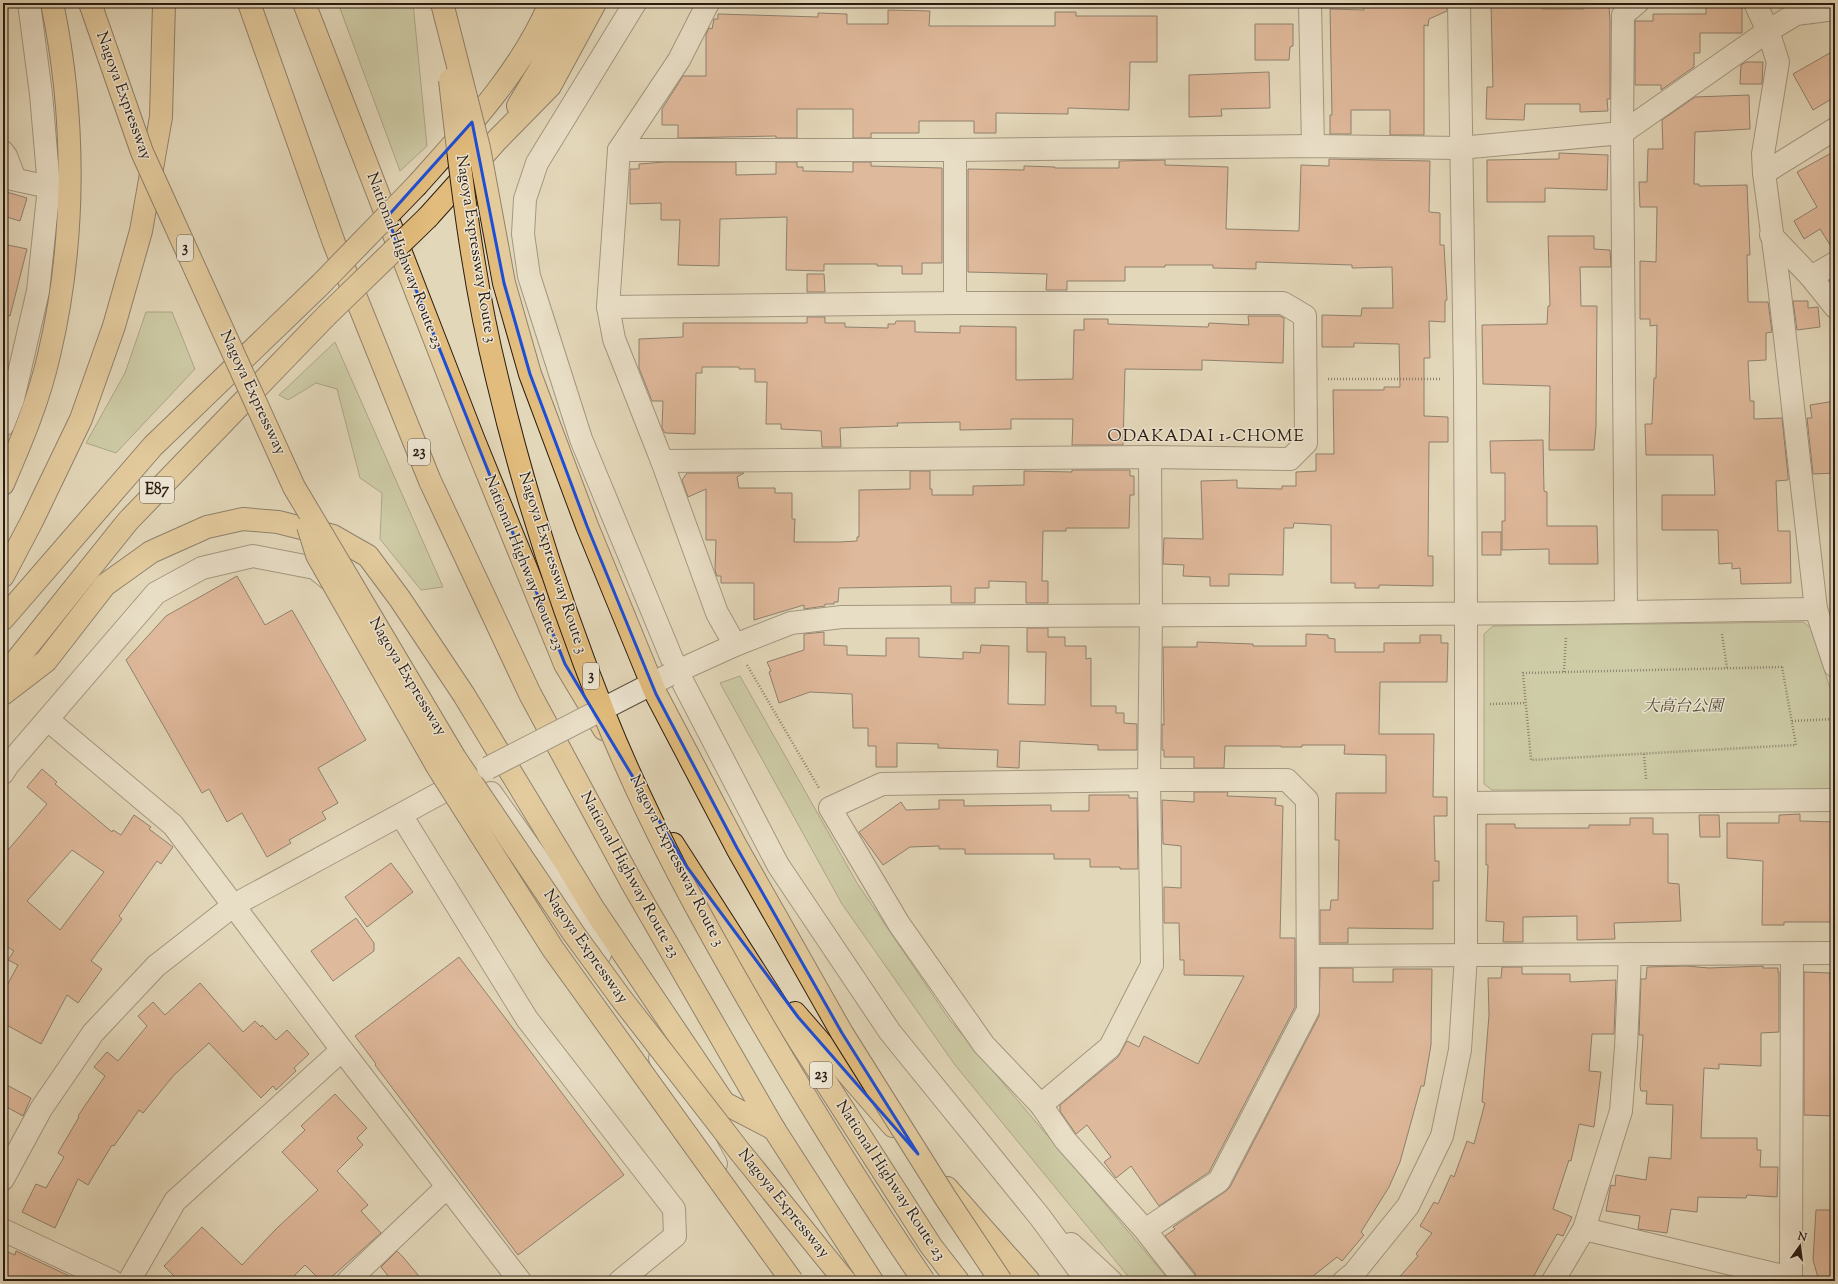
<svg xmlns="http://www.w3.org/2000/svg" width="1838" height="1284" viewBox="0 0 1838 1284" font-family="'Sorts Mill Goudy','Noto Serif JP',serif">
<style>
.green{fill:#b3be90;stroke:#6e6d51}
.building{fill:#da9577;stroke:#2a1c12;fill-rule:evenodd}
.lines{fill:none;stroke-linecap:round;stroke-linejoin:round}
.minor-casing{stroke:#584b3c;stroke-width:24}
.highway-casing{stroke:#2a1c12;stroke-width:24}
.path{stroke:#2a1c12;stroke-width:2.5;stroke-dasharray:1 2;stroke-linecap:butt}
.minor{stroke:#ede5d2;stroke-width:22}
.highway{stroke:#e2bc7c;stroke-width:22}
.minor-bridge-casing{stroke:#584b3c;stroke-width:24;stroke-linecap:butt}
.highway-bridge-casing{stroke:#2a1c12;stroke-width:24;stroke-linecap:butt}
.minor-bridge{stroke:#ede5d2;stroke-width:22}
.highway-bridge{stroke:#e2bc7c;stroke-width:22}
.marked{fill:none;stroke:#1d4ed8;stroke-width:3;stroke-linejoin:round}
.labels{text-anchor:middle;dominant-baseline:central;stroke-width:3;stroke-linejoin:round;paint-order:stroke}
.shield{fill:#ede5d2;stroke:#64584c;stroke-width:1}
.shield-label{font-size:15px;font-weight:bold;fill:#2a1c12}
.street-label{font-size:16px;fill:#2a1c12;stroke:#ede5d2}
.park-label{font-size:16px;font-style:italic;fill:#534d38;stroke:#ede5d2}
.neighbourhood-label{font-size:17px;letter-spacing:1px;fill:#2a1c12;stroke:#ede5d2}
</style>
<rect width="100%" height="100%" fill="#e3d7b9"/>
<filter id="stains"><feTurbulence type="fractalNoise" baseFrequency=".005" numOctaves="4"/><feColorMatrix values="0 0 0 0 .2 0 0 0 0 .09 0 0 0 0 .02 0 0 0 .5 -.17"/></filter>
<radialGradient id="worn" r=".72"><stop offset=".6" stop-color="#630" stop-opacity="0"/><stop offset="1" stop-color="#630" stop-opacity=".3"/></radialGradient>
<g class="green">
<polygon points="338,3 413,3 427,146 400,171"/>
<polygon points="146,312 172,312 195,369 116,453 86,443 125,373"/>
<polygon points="335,342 443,587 421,590 380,539 382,493 360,478 337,389 316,383 288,400 279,395"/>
<polygon points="1803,622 1811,628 1835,704 1835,790 1492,790 1484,784 1484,634 1493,626"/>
<polygon points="740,676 857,883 949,1019 1170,1281 1132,1281 955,1065 842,904 720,683"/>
</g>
<g class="building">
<polygon points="1363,3 1447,3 1447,11 1429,19 1428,26 1424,25 1424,135 1390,135 1390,110 1351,110 1351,134 1330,134 1330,115 1332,115 1330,9 1364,10"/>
<polygon points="1491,3 1541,3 1542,9 1584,9 1584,7 1609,6 1610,21 1610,99 1607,99 1608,111 1580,112 1580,104 1525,104 1524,120 1486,119 1487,87 1493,87"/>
<polygon points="1706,5 1742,6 1742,33 1700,33 1700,53 1694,53 1694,67 1661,90 1661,85 1635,85 1635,21 1653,21 1653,14 1706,14"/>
<polygon points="888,10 930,11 929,26 1055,26 1055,12 1076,12 1076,16 1157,16 1157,62 1130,62 1129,110 1068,108 1068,114 996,113 996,133 974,133 974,121 919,121 919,133 871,133 871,138 853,138 853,109 797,109 797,138 776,138 776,136 678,138 678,125 662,125 662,109 683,76 706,76 706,35 709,28 712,29 714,19 718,19 718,14 818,17 818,13 847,14 847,24 888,24"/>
<polygon points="1255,24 1293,24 1293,46 1290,47 1289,60 1255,60"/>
<polygon points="1835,50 1835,97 1813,110 1793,74"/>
<polygon points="1746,62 1763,62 1762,84 1740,84 1741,65"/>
<polygon points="1269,72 1270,108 1221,109 1222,116 1189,117 1189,75"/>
<polygon points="1749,95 1750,129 1695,132 1694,184 1699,184 1699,186 1747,185 1750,255 1747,255 1748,302 1768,302 1772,332 1766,333 1766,360 1748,361 1750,401 1754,401 1754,419 1782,418 1788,476 1788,480 1776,481 1778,531 1790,531 1791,583 1741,584 1740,568 1732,569 1732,563 1719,564 1718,530 1662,530 1662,495 1715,495 1713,455 1646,455 1645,424 1652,424 1654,378 1656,378 1657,325 1650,326 1650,319 1640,319 1640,261 1656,262 1657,207 1640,207 1639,182 1647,182 1648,149 1663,149 1662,120 1695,97"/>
<polygon points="1835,151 1835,251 1834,251 1820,229 1804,239 1794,221 1817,207 1797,172"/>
<polygon points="1559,153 1608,155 1607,190 1545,188 1545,202 1487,202 1487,160 1559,159"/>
<polygon points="1329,159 1430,161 1429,212 1440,213 1440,245 1444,245 1447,300 1445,301 1445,322 1429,321 1430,358 1424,358 1424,416 1448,417 1448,442 1429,442 1428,556 1433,556 1433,586 1379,585 1379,588 1355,588 1355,583 1331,583 1331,525 1294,523 1293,528 1284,528 1283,575 1229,574 1229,586 1210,586 1210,577 1183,576 1184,565 1163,564 1164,538 1203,539 1201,481 1237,480 1237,488 1282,489 1282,486 1296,486 1296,472 1316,471 1316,454 1334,454 1333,390 1384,390 1384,387 1400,387 1399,344 1354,343 1354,347 1322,347 1322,315 1361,316 1362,308 1393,308 1392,267 1352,268 1352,265 1256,262 1256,269 1213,268 1213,265 1165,265 1165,267 1125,267 1125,281 1067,281 1067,290 1046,290 1047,274 968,272 968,169 1024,170 1024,166 1055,167 1055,168 1119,168 1119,161 1165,160 1165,165 1228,167 1226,229 1299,231 1301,165 1329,166"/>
<polygon points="665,162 736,162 736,175 776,174 776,162 797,162 797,167 803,167 803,171 853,172 853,162 871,162 871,166 942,168 942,263 922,263 922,274 902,274 902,266 877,266 877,264 824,264 824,271 786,270 787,217 720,219 719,266 678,265 680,220 661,220 661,203 630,204 630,169 639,169 639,164"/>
<polygon points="3,191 27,198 20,221 3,216"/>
<polygon points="1548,236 1594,236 1594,249 1610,250 1611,267 1580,267 1581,306 1597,306 1596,427 1594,450 1549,450 1550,386 1483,384 1482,325 1547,324 1548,306 1550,306"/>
<polygon points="3,244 27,249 10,316 3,315"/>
<polygon points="807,274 824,274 825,292 807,292"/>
<polygon points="1793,301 1808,301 1808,308 1818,307 1820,327 1797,330"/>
<polygon points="1248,316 1280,316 1284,318 1283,363 1202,360 1202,370 1125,369 1123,445 1072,445 1073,419 1011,419 1011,429 960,430 960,422 897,423 898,426 840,428 841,447 822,447 821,431 781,429 781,424 766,424 767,382 755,382 755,369 739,369 739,367 702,367 702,373 696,373 695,434 665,433 662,428 663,401 652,401 639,368 639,339 683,337 683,323 807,323 807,317 825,317 825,323 845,323 845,327 888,328 888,324 895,324 896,321 915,321 915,332 960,333 960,326 1016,327 1016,380 1073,379 1074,330 1084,330 1084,319 1108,319 1108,324 1208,327 1209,323 1249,325"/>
<polygon points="1835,401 1835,473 1813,474 1807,418 1812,418 1810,405"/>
<polygon points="1543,440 1544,491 1547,492 1547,526 1597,526 1598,564 1549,564 1549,549 1502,550 1502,521 1505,521 1505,473 1491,473 1490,441"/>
<polygon points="1072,470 1130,470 1130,476 1134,476 1134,495 1130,495 1129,528 1066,528 1066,531 1043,531 1042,581 1048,581 1048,603 1026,603 1026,582 989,581 989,588 975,588 975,603 951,603 951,586 839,588 838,602 834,602 834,604 825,604 825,606 804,609 804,605 754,620 754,583 721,583 721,576 717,576 715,570 716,540 706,540 706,489 688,497 682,480 687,473 744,473 737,477 739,488 775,488 775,493 792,493 792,519 795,519 794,542 839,542 857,541 857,537 859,537 859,490 910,489 910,471 930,471 930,489 932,489 932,495 973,495 973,486 1024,485 1024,471 1072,472"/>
<rect x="1482" y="532" width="19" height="23"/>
<polygon points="237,576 265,625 292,610 366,740 318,768 338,803 322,812 326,819 289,840 291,843 267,857 242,813 227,822 209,789 202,793 126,660 166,616"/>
<polygon points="1027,628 1048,628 1048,637 1065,637 1065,646 1086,646 1086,659 1091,658 1091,706 1116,706 1116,713 1124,713 1124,723 1137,724 1137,750 1098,750 1098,745 1020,741 1019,768 997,767 998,750 938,748 938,744 897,743 897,767 876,767 876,746 868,746 868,728 853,728 852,694 810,692 779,703 769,672 771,671 767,662 804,650 804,634 824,632 824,645 847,646 847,655 886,656 886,638 919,638 919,657 963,659 963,652 980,653 981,645 1009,646 1008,704 1045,705 1046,652 1027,652"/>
<polygon points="1306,634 1328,635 1328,638 1335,639 1335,652 1384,652 1384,643 1420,643 1420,635 1441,635 1441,643 1448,643 1447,682 1380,682 1379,734 1434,734 1433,797 1447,797 1447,816 1434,816 1435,861 1439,861 1439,881 1433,881 1433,929 1348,928 1348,943 1320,943 1320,910 1330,910 1331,900 1338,900 1339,840 1335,840 1336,793 1386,793 1386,755 1344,754 1345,745 1302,745 1302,747 1281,747 1281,746 1225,746 1224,768 1194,768 1194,757 1164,757 1164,750 1162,750 1162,724 1164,725 1163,647 1197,647 1197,642 1226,643 1253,644 1253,646 1306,646"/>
<path d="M42,769L57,782L55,784L112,832L113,830L121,835L134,815L151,827L149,829L173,847L161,864L157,861L119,916L122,919L91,961L102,969L78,1003L67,995L41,1044L3,1023V993L18,965L8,960L14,951L3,944V856L47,804L27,787ZM72,850L104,872L60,930L27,901Z"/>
<polygon points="1194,792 1228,792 1227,796 1276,798 1275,805 1283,806 1280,938 1295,938 1295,1007 1209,1172 1159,1206 1131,1166 1116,1178 1104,1162 1111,1157 1087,1125 1076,1134 1060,1111 1060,1105 1118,1057 1127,1041 1139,1047 1144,1036 1198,1064 1244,976 1184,975 1184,960 1180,960 1179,923 1164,923 1164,887 1181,888 1181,846 1163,844 1162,800 1194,802"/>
<polygon points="1089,795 1129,795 1129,798 1137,798 1138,869 1120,869 1120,867 1090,867 1090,859 1054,859 1054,854 965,854 965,849 939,849 939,846 910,847 883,865 859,832 901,802 906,810 939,809 939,800 964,800 964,806 1051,805 1051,811 1089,811"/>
<polygon points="1800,814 1800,821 1835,822 1835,922 1784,922 1784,925 1762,925 1763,861 1727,858 1727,823 1779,823 1779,815"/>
<polygon points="1699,815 1719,815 1720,837 1700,837"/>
<polygon points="1630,818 1653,818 1653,834 1668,834 1668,883 1679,884 1681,921 1614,923 1615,939 1577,940 1577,916 1523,917 1523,942 1503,942 1504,922 1486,921 1488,865 1486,865 1486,824 1515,824 1515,828 1589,828 1589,825 1630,825"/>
<polygon points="391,863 413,892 367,927 345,897"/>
<polygon points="356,918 374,943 374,951 333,981 311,951"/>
<polygon points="459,957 624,1175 518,1255 375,1065 376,1064 355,1036"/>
<polygon points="1686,966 1709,968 1763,966 1763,968 1778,968 1778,972 1779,972 1779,1032 1761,1033 1761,1066 1719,1064 1719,1069 1704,1068 1701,1138 1757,1138 1757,1150 1761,1150 1760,1167 1778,1167 1777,1197 1747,1195 1746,1198 1698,1197 1697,1212 1671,1209 1667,1233 1638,1229 1640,1216 1606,1211 1610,1189 1611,1185 1615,1186 1616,1175 1646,1180 1649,1157 1671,1159 1673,1105 1646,1104 1647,1091 1641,1091 1640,1086 1643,1035 1639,1035 1641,979 1646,979 1647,967"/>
<polygon points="1502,967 1522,967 1522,974 1570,974 1570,982 1616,980 1614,1034 1592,1034 1589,1071 1601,1072 1594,1127 1579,1124 1571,1161 1569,1160 1553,1209 1572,1217 1563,1236 1557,1234 1531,1281 1396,1281 1418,1256 1416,1254 1432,1233 1420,1226 1434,1202 1438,1204 1451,1175 1454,1177 1467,1141 1474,1144 1485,1103 1482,1102 1489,1015 1488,978 1501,978"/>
<polygon points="1320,968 1353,968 1353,982 1393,982 1393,969 1432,969 1431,1045 1424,1086 1421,1086 1400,1162 1389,1187 1361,1232 1364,1235 1342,1261 1337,1257 1307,1281 1197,1281 1195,1273 1165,1236 1175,1229 1173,1227 1226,1191 1230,1187 1319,1016"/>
<polygon points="1804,972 1830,973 1830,982 1835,982 1835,1116 1804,1115"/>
<polygon points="200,983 243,1032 255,1021 261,1027 262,1025 276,1040 287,1030 309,1054 294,1068 296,1071 276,1090 273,1086 261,1098 209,1043 174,1075 143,1113 139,1110 114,1146 112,1145 88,1185 78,1179 55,1228 22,1212 36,1184 46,1188 64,1157 58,1153 79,1117 78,1116 105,1076 94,1067 107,1052 118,1061 147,1026 138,1016 153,1002 165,1015"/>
<polygon points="3,1083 31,1098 23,1116 3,1105"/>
<polygon points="335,1094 367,1128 357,1138 363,1145 337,1171 368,1205 361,1211 381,1233 327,1281 321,1281 305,1265 289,1281 179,1281 164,1266 202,1227 242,1265 276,1229 318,1190 282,1152 305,1130 301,1126"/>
<polygon points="1816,1210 1835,1210 1835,1281 1819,1281 1813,1260"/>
<polygon points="3,1250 15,1255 16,1251 80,1281 3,1281"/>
<polygon points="397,1251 403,1257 423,1281 392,1281 381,1267"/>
</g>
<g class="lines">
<defs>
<g id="minor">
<polyline points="635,3 537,163 525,199 523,234 529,276 581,439 677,671 778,865 890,1032 1040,1217 1087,1281"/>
<polyline points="708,3 679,60 619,150 608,307 614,339 662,461 717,613 735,645"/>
<polyline points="1310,3 1313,146"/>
<polyline points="1755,3 1768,31 1778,62 1763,154 1764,173 1779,285 1816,609 1835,666"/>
<polyline points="619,150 955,150 1313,146 1460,148 1622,133 1768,31 1796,14 1835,9"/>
<polyline points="955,150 955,303"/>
<polyline points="3,152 6,156 15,179"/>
<polyline points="1764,173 1835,129"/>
<polyline points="3,177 49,187"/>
<polyline points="1771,235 1811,277 1835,307"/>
<polyline points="1811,277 1835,263"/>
<polyline points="608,307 955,303 1283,303 1305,316 1306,443 1290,459 1150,457 662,461"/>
<polyline points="3,425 13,399 38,291 49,187 41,94 29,3"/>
<polyline points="1626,612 1622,133 1623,15 1637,3"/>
<polyline points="669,675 735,645 791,623 842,617 1568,613 1816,609"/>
<polyline points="48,720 173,825 342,1050 520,1281"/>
<polyline points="3,773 8,765 156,593 202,568 253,556 315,568 335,584"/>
<polyline points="491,793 535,855 600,954"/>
<polyline points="1466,803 1835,800"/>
<polyline points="401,815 527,1019 674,1209 675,1236 620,1281"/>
<polyline points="1792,955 1791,1278 1793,1281"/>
<polyline points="1308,956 1835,953"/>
<polyline points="660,1058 716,1164"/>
<polyline points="1041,1105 1110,1047 1152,965 1149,780 1151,614 1150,457"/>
<polyline points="3,1179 41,1109 93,1033 156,966 234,905 468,778"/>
<polyline points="1584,1229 1791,1278"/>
<polyline points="3,1230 112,1281"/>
<polyline points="1145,1230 1219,1181 1308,1010 1307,800 1287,780 1149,780 882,784 830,808 899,924 984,1045 1041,1105 1065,1140 1145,1230 1185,1281"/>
<polyline points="1071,1244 1111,1281"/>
<polyline points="129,1281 175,1201 342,1050"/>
<polyline points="348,1281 447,1187"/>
<polyline points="1344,1281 1354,1273 1408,1206 1442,1136 1460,1050 1466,955 1466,613 1465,379 1459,3"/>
<polyline points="1553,1281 1584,1229 1621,1111 1626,1047 1630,954"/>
</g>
<g id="highway">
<polyline points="249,3 334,243 430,481 530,694 632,883 774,1129 872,1281"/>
<polyline points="304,3 473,438 565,664 604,729"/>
<polyline points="518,106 539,71 573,3"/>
<path d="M417,185C465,131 522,71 550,3"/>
<polyline points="428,217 498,139 550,86 595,3"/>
<path d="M3,484C21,442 39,400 49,355C76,242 76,117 52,3"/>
<polyline points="3,576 32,521 81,419 114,326 141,231 161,117 164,3"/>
<polyline points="3,619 153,446 320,285"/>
<polyline points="3,677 128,521 326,316"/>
<polyline points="3,694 46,661 105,585 151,552 207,527 243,519 278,522 333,536 368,556 400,599 464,695 593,908 724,1103 774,1129"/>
<polyline points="673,844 931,1246 958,1281"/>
<polyline points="795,1013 893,1126"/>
<polyline points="947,1188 1029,1281"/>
</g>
</defs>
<use href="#minor" class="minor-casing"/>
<use href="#highway" class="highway-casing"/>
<g class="path">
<polyline points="1328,379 1441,379"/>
<polyline points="1722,634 1727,668"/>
<polyline points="747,665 819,788"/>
<polygon points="1782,667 1796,745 1531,760 1523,673"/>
<polyline points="1564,672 1566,636"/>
<polyline points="1490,704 1526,703"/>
<polyline points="1792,721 1835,719"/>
<polyline points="1644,754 1646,779"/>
</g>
<use href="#minor" class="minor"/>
<use href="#highway" class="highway"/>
<defs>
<polyline id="minor-bridge" points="488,768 669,675"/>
<g id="highway-bridge">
<polyline points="90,3 142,152 294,487 455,758 574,934 620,997 741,1153 845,1281"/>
<polyline points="442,3 479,148 504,283 530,374 587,526 656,694 737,848 842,1033 945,1197 1001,1281"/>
<path d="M450,80C461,179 473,281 497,378C524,493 561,606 605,716C648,823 705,926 763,1025C814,1112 867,1198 924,1281"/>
<polyline points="320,285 417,185"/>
<polyline points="326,316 428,217"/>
<polyline points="308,526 317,555 437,766 553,949 792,1281"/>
</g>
</defs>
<use href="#minor-bridge" class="minor-bridge-casing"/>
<use href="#highway-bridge" class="highway-bridge-casing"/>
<use href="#minor-bridge" class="minor-bridge"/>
<use href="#highway-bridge" class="highway-bridge"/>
</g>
<path d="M0 0H1838V1284H0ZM472,122L504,283L530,374L587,526L656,694L737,848L842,1033L918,1154L798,1017L687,867L565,664L387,217Z" fill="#e3d7b9" fill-opacity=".55" fill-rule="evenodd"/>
<path class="marked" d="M472,122L504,283L530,374L587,526L656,694L737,848L842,1033L918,1154L798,1017L687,867L565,664L387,217Z"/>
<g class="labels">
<g class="shield">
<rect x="177" y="235" width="16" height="26" rx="3"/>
<rect x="408" y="439" width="22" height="26" rx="3"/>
<rect x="140" y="477" width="34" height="26" rx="3"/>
<rect x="583" y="663" width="16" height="26" rx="3"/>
<rect x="810" y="1062" width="22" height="26" rx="3"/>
</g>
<g class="shield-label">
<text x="185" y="248">3</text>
<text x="419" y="452">23</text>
<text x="157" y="490">E87</text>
<text x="591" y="676">3</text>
<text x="821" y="1075">23</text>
</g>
<g class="street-label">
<text transform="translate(123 96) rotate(70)">Nagoya Expressway</text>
<text transform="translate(475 249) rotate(81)">Nagoya Expressway Route 3</text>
<text transform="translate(404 261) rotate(69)">National Highway Route 23</text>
<text transform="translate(252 393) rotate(65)">Nagoya Expressway</text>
<text transform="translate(523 563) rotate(68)">National Highway Route 23</text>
<text transform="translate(552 563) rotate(72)">Nagoya Expressway Route 3</text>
<text transform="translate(407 677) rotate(59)">Nagoya Expressway</text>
<text transform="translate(676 861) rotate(63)">Nagoya Expressway Route 3</text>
<text transform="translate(629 875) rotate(61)">National Highway Route 23</text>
<text transform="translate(585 947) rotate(55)">Nagoya Expressway</text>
<text transform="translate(890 1181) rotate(57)">National Highway Route 23</text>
<text transform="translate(783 1204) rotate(51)">Nagoya Expressway</text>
</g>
<g class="park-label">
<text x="1683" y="707">大高台公園</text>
</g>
<g class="neighbourhood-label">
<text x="1206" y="437">ODAKADAI 1-CHOME</text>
</g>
</g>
<rect width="1838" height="1284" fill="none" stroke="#e3d7b9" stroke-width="16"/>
<rect x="4" y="4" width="1830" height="1276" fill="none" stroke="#2a1c12" stroke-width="2"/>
<rect x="8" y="8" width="1822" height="1268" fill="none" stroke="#2a1c12"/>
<g transform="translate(1800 1246) rotate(14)" stroke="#ede5d2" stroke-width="3" paint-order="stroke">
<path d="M0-3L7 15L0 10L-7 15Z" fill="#2a1c12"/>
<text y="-6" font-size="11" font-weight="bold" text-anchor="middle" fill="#2a1c12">N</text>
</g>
<rect width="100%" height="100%" filter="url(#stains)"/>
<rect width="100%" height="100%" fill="url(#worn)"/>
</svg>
